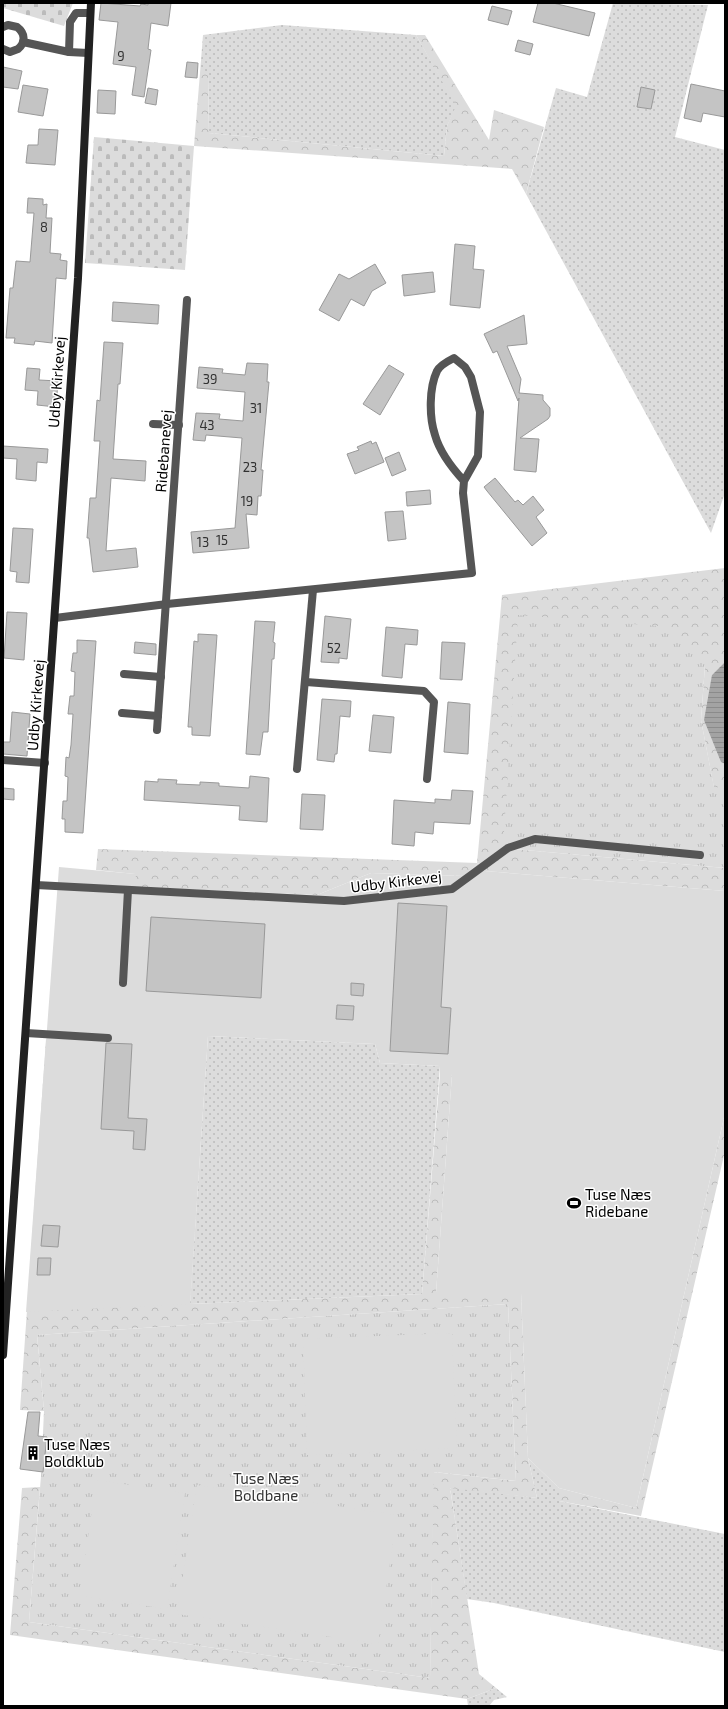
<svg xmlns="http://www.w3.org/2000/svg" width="728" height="1709" viewBox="0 0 728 1709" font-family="'Exo 2',sans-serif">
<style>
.grass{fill:url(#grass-dots)}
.forest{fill:url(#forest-crowns)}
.cemetery{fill:url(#cemetery-stones)}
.park{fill:url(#park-tufts)}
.garden{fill:#dcdcdc}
.water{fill:url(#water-rules)}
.building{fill:#c4c4c4;stroke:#999}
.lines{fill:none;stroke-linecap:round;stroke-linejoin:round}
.lane{stroke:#555;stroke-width:8}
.street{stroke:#555;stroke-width:8}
.secondary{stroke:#222;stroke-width:8}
.labels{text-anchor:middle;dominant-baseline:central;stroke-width:3;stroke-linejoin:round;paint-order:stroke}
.number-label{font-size:13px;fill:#313131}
.street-label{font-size:15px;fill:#000;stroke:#fff}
.poi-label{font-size:15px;fill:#000;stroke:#fff;text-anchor:start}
.park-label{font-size:15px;fill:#333;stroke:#fff}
</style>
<defs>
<pattern id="grass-dots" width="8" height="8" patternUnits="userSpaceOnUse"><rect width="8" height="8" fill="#dcdcdc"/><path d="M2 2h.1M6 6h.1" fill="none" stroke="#bbb" stroke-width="1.8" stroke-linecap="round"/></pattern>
<pattern id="forest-crowns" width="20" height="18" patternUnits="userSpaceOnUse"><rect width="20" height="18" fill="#dcdcdc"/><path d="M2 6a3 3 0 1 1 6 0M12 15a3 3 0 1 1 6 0" fill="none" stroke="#bbb"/></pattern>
<pattern id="cemetery-stones" width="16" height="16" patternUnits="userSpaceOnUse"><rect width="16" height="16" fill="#dcdcdc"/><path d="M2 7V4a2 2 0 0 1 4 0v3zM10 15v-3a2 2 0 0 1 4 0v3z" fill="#bbb"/></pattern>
<pattern id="park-tufts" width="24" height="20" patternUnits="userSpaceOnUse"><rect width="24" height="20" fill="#dcdcdc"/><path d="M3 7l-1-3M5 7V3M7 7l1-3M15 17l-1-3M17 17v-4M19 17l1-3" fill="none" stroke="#bbb"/></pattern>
<pattern id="water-rules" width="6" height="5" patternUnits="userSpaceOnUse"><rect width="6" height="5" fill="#a3a3a3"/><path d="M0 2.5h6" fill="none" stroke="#8b8b8b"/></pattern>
</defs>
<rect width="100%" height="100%" fill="#fff"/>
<g class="grass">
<polygon points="613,3 708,5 675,137 725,150 725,493 711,533 526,194 556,88 587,97"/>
<polygon points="282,25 416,35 457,106 447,126 444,156 209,133 208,74 200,73 203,35"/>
<polygon points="208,1036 375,1044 380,1063 440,1066 422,1294 190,1304"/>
<polygon points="528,1458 559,1488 559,1501 725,1534 725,1652 494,1603 467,1599 450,1487 537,1498"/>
<polygon points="496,1688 507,1697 494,1700 489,1706 468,1706 467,1699"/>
</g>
<g class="forest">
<polygon points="416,35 425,35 489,140 494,110 544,127 526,194 512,169 194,146 200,73 208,73 209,133 444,156 447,126 456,106"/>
<polygon points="725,568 725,662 712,675 721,762 725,764 725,788 714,788 701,720 705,665 503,848 725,868 725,891 485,871 478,863 464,876 371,873 317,895 135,887 135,874 96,870 98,849 477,863 502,595"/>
<polygon points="46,1039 197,1194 190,1304 422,1294 440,1074 452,1074 436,1293 521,1293 528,1458 537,1498 450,1488 479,1674 496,1688 467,1699 10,1635 22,1488 40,1487 29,1622 430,1678 433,1472 516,1481 508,1304 37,1335 44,1411 20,1410"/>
<polygon points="725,1113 725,1151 641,1516 559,1501 559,1488 636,1508"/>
</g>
<g class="cemetery">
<polygon points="3,3 73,3 64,26 3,8"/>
<polygon points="94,137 194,146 185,270 85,263"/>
</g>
<g class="park">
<polygon points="518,615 671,627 705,665 701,720 714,787 725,788 725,868 503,848"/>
<polygon points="508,1304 516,1481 434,1472 430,1678 29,1622 41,1476 44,1411 37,1335"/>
</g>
<g class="garden">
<polygon points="478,863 485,871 725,891 725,1113 636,1508 559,1488 528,1458 521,1293 436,1293 452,1074 440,1074 440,1066 380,1063 375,1044 208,1036 190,1304 26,1312 59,867 136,874 135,887 317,895 371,873 464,876"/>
<polygon points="452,1333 457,1448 307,1455 303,1339"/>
<polygon points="96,1480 185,1493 167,1609 80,1596"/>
<polygon points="197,1485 397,1515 378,1644 177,1614"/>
</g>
<polygon class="water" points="725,662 725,764 721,762 704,720 712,675"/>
<g class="building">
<polygon points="101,3 140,6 141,4 148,5 148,3 171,3 168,26 151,23 148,49 151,50 144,97 132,95 136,67 113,64 118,22 99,20"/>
<polygon points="538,3 553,3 595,13 589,36 533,22"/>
<polygon points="492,6 512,11 508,25 488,20"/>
<polygon points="518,40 533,44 530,55 515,51"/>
<polygon points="187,62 198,63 197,78 185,77"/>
<polygon points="3,67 22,71 18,89 3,87"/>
<polygon points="691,84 725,91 725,117 703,113 701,122 684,118"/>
<polygon points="23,85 48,89 43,116 18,112"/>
<polygon points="641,87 655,90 651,109 637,107"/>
<polygon points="148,88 158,90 156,105 145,103"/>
<polygon points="98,90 116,91 115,114 97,113"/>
<polygon points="39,129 58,130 55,165 26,163 28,145 38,145"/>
<polygon points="28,198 43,199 43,205 47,204 46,218 52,218 50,253 61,254 60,260 67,261 66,279 56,278 52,343 35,341 34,345 14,343 15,338 6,338 10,288 13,288 16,261 30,262 34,213 27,213"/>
<polygon points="455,244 475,246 473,269 484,270 480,308 450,305"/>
<polygon points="375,264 386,283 372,291 364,306 351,299 339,321 319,310 339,274 349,279"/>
<polygon points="433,272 435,292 404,296 402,275"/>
<polygon points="113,302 159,305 158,324 112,321"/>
<polygon points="524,315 527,344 507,346 521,379 519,393 543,395 543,400 550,408 550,416 548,419 520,438 539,439 536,472 514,470 519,398 518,401 497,351 493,353 484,334"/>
<polygon points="104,342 123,343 120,384 118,384 113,459 146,461 145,481 111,478 106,551 136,548 138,567 93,572 89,538 87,538 90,498 96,498 100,441 94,441 97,400 100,401"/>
<polygon points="247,363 268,364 267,382 269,382 261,470 263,470 261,496 258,496 257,515 246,514 249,548 193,553 191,532 235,528 242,438 206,435 205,441 193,440 196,413 220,414 219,419 243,421 245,392 197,388 199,367 223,369 222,373 245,375"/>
<polygon points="389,365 404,374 380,415 363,404"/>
<polygon points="27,368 40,369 39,380 58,381 56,407 37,405 38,391 25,390"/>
<polygon points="371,441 372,444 376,442 384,462 355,474 347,454 359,450 357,447"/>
<polygon points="3,446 48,449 47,463 37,462 36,481 16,479 17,459 3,458"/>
<polygon points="399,452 406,470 392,476 385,458"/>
<polygon points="495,478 515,502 518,500 523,505 533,496 544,510 536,517 547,533 532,546 487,491 484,487"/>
<polygon points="430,490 431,504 407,506 406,492"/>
<polygon points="403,511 406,539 388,541 385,512"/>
<polygon points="13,528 33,529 29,583 16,582 17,572 10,571"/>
<polygon points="7,612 27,613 24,660 4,658"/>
<polygon points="325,616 351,619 347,659 339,658 339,663 321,662"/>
<polygon points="255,621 275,622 273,642 275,643 274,659 272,659 268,732 263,732 260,755 246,754"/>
<polygon points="386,627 418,630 417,645 405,644 402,678 382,676"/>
<polygon points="198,634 217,635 210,736 192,735 192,727 188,727 194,641 198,642"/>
<polygon points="77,640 96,641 83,833 65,832 65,819 62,819 63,801 67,801 68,777 65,776 66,757 69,758 71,745 73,714 68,714 70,696 74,696 75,672 71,671 73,653 77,653"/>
<polygon points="135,642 156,644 156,655 134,653"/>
<polygon points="442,642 465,643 462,680 440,679"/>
<polygon points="322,699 351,701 350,717 340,716 337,754 335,754 334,762 317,760"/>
<polygon points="448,702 470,704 468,754 444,752"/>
<polygon points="12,712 30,714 27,756 3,754 3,742 10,742"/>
<polygon points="373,715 394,717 391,753 369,751"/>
<polygon points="250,776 269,778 267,822 239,820 240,806 144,800 145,781 158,782 158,779 177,780 176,784 200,785 200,782 219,783 219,786 249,788"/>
<polygon points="3,788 14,789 14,800 3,799"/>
<polygon points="452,790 473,791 470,824 434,822 433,834 415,832 414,846 392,844 394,800 435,803 435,799 451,800"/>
<polygon points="302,794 325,795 323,830 300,829"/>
<polygon points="398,903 447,906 441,1007 451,1008 448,1054 390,1051"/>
<polygon points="151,917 265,924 261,998 146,991"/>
<polygon points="351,983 364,984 363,996 351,995"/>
<polygon points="337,1005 354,1006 353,1020 336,1019"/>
<polygon points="106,1043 132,1044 128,1118 147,1119 145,1150 133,1149 134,1131 101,1129"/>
<polygon points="43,1225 60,1226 58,1247 41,1246"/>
<polygon points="38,1258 51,1258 50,1275 37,1275"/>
<polygon points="28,1412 40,1412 38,1436 47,1437 43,1472 20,1469"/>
</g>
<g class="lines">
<g class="lane">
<path d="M3,27L8,25L17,27C25,33 26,42 18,49L10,52L3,49"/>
<polyline points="23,42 69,52 88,53"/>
<polyline points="69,52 70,22 76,13 90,13"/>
<polyline points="153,424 179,425"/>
<polyline points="3,760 45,763"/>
<polyline points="36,885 344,901 452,889 508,848 535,839 700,855"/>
<polyline points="123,983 128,890"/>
<polyline points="26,1033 108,1038"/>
</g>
<g class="street">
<path d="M55,618L167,604L472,573L463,493L464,481C452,468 440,453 435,435C429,417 429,388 437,371C440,365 448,361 454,358L465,367L471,377L480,412L478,456L464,481"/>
<polyline points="124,674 161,677"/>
<polyline points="306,682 424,691 434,702 427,779"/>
<polyline points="122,713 158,716"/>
<polyline points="157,730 187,300"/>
<polyline points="297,769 313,590"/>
</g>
<polyline class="secondary" points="3,1355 78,278 91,3"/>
</g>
<defs>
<symbol id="stadium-bare" viewBox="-9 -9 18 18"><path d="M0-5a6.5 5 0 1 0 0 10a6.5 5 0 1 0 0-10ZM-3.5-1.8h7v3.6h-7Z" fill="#000" stroke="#fff" stroke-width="2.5" paint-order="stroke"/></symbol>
<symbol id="building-bare" viewBox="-9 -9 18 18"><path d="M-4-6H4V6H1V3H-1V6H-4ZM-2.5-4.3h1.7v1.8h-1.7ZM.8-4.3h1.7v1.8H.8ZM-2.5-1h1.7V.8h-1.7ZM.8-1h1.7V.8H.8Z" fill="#000" stroke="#fff" stroke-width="2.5" paint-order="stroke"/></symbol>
</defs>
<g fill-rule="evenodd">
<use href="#stadium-bare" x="564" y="1193" width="20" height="20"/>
<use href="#building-bare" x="23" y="1443" width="20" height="20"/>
</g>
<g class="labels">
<g class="number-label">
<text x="121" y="56">9</text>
<text x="44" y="227">8</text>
<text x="210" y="379">39</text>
<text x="256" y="408">31</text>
<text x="207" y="425">43</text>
<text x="250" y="467">23</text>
<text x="247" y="501">19</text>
<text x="222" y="540">15</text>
<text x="203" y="542">13</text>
<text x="334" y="648">52</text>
</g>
<g class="street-label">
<text transform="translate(56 382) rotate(-86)">Udby Kirkevej</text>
<text transform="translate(163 451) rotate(-86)">Ridebanevej</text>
<text transform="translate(35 705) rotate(-86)">Udby Kirkevej</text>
<text transform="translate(396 881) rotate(-7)">Udby Kirkevej</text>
</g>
<g class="poi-label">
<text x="585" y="1194">Tuse Næs<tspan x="585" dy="17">Ridebane</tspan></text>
<text x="44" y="1444">Tuse Næs<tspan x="44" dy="17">Boldklub</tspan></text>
</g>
<g class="park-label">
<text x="266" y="1478">Tuse Næs<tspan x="266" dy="17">Boldbane</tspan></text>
</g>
</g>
<rect width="728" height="1709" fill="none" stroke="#000000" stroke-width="8"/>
</svg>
